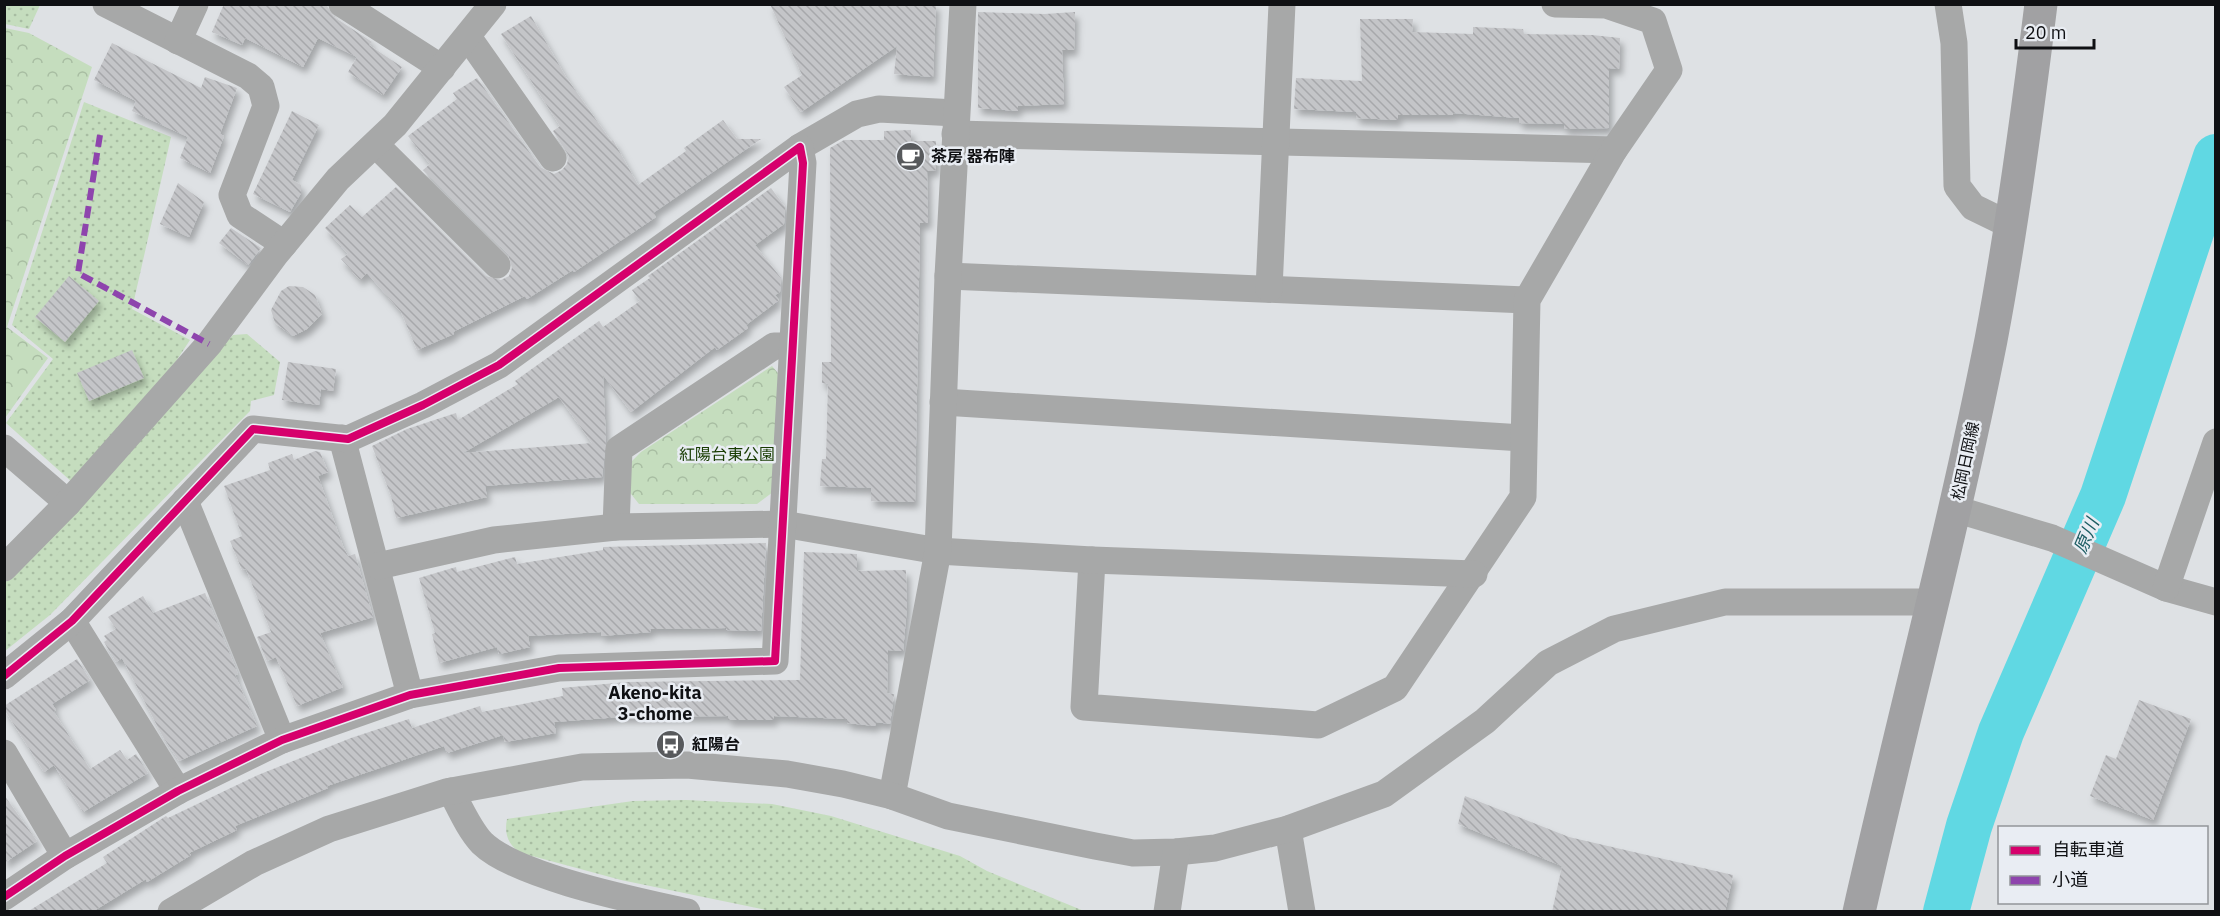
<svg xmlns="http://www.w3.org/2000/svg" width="2220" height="916" viewBox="0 0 2220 916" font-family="'IBM Plex Sans','Noto Sans JP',sans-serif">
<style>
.grass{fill:url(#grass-dots)}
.park{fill:url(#park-crowns)}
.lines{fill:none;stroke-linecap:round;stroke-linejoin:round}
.river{stroke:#60d8e3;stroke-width:46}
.building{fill:url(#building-back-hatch);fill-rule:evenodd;filter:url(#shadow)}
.minor{stroke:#a7a8a8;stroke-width:27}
.major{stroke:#a1a1a3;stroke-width:33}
.quiet{stroke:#8e44ad;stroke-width:6;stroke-dasharray:12 6;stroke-linecap:butt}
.cycleway-casing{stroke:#e9edf3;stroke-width:11}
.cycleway{stroke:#d6006c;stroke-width:8}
.labels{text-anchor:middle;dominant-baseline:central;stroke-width:5;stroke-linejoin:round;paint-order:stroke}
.poi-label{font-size:16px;font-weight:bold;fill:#0f1013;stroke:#e9edf3;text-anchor:start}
.park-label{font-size:16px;fill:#173b00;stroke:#e9edf3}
.street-label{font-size:16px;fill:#0f1013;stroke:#e9edf3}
.water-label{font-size:18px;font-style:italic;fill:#1d5d63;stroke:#e9edf3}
.neighbourhood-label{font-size:18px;font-weight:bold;fill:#0f1013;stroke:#e9edf3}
</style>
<defs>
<pattern id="grass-dots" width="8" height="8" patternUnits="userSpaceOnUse" patternTransform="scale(1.5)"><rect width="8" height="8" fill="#c5ddbe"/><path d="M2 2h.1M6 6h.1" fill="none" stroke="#a8bda2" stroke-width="1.8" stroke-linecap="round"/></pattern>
<pattern id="park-crowns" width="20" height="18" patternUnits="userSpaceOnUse" patternTransform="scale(1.5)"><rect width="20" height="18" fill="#c5ddbe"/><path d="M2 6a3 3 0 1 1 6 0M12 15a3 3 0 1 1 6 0" fill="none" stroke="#a8bda2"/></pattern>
<pattern id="building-back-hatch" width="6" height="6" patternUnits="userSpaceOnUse" patternTransform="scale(1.5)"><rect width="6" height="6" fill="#c4c5c8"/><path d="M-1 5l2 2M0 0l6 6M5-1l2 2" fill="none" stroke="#a7a8ab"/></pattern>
<filter id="shadow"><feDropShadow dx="3.5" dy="6" stdDeviation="3" flood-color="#0004"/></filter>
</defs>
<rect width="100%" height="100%" fill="#dee1e4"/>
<g class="grass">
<polygon points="4,5 5,4 40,5 29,29 5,24"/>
<polygon points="84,102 171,137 132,309 190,340 159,387 73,483 6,423 53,359 12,325"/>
<polygon points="247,334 280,362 274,395 251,401 250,411 50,615 5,651 4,584 233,335"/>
<path d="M686,800L772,804L831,816L960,856L987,871L1084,911H771L621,880L521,853C508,845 504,834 507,819L633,801Z"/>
</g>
<g class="park">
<polygon points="5,28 29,33 92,67 7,327 48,358 5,418"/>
<polygon points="772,366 783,379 773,492 757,504 639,504 627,489 630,463 641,452"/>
</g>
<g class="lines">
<polyline class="river" points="1946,912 1969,826 2001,732 2103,496 2216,157"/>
</g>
<g class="building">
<polygon points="224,4 326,4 334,17 372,42 369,45 402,67 383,95 348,72 357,57 318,38 303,67 245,38 242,45 212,32"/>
<polygon points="770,4 936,4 933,77 894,74 897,46 801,112 784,87 802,75"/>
<polygon points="978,12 1045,14 1075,12 1074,50 1062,50 1064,104 1018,106 1018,111 978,108"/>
<polygon points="531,16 566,77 611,141 613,140 638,185 686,151 684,148 723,120 737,139 761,139 653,213 656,217 574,272 573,270 527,299 525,296 453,332 454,334 417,350 401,312 367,273 360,280 341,259 348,254 325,228 350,205 362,217 396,187 486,276 501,280 509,276 512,268 508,254 423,170 430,164 408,136 457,99 453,93 477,78 540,167 554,174 562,170 567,164 569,156 553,131 560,126 501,34"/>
<polygon points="1360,19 1413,19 1412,32 1473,34 1473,27 1523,29 1524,34 1592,35 1620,38 1619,69 1609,68 1609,128 1564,129 1564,124 1519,123 1519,118 1453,113 1453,115 1398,115 1398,120 1356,118 1356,112 1294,109 1296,78 1362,81"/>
<polygon points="112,43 201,88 205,77 237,88 220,134 224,136 210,173 180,158 188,137 132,111 136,101 94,80"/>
<polygon points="292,111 319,125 292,180 301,185 301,193 290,212 253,194"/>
<polygon points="911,130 911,141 936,141 936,170 927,171 928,223 920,223 915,502 871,501 871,488 820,486 822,459 826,459 828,384 822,383 822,362 831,362 830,148 844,140 884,140 884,131"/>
<polygon points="178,183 204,202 189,237 160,224"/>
<path d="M771,188L785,207L784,224L755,245L781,278L780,292L775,295L779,300L746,325L748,328L717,350L715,347L631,412L603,375L606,441L602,477L485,486L487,497L396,518L391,496L372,446L407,429L456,413L458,420L518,384L515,381L599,321L603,327L640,301L632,290L650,278L648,276ZM559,397L592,443L463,453Z"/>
<polygon points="231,228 261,248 248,265 219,243"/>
<polygon points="69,276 99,301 65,342 35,317"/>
<polygon points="289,286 303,287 315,295 322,314 307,329 293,336 275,323 271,310 281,291"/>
<polygon points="132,350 144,378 89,401 77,373"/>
<polygon points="288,362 336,369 333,391 321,389 319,405 282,400"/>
<polygon points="315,451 320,452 328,472 318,476 343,546 348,556 355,554 373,617 320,633 343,687 297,706 276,657 267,661 257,637 271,632 246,569 242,570 230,541 242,536 224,486 270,470 268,463 292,454 294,460"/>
<polygon points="766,543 761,631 726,630 726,628 650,629 651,632 601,636 601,632 528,636 530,647 499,654 497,647 439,663 432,634 435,633 419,578 456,567 457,572 515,557 517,564 603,550 603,547"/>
<polygon points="804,552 857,554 857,571 906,570 907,607 903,651 888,650 887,693 894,694 890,724 876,722 875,726 847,723 847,719 774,716 774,720 728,720 728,716 620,717 554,722 556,733 505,742 503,735 447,753 444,746 327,786 328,788 235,826 237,830 189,853 191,855 147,882 146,879 92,912 27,912 107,863 103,857 166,816 168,818 258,775 351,738 409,719 412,728 480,706 482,712 563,696 562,688 627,682 800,680"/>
<polygon points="205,593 238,674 235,675 257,726 179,761 163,737 122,658 116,662 104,642 107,640 104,636 116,629 108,617 143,596 153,613"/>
<polygon points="77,659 90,680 52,704 56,710 54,712 90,769 120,750 127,760 136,754 148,773 83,812 54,765 44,772 4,709 4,706"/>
<polygon points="2139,700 2191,719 2153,820 2090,796 2106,755 2116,759"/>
<polygon points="4,795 37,841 4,863"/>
<polygon points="1465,796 1569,837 1733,875 1725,912 1552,912 1562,866 1458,824"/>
</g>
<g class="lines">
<g class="minor">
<polyline points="106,4 248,76 261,87 266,106 232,195 240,215 284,244"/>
<polyline points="342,4 442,68"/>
<polyline points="1948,4 1954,43 1957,186 1973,207 2012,226"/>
<polyline points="468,37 553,158"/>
<polyline points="178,41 195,4"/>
<polyline points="955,134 1614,150"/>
<polyline points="376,145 497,265"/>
<polyline points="800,147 857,114 879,109 956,113"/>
<polyline points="948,276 1527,300"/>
<polyline points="1269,289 1282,4"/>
<polyline points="943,402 1523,438"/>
<polyline points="342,438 410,695"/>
<polyline points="4,448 68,503"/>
<polyline points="185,501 282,740"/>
<polyline points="1955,509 2052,538 2166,588 2216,602"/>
<polyline points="616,527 619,449 774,346 792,346"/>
<polyline points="1092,560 1084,707 1318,725 1395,688 1523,497 1527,300 1614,150 1669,70 1653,21 1606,5 1555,4"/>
<polyline points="378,566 494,540 616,527 783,524 938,551 1092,560 1474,574"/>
<polyline points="4,568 68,503 209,344 275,255 338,179 395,125 493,4"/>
<polyline points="2166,588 2216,442"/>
<polyline points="72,621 178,791"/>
<polyline points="4,676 72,621 253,429 348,439 423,405 499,365 800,147 803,163 775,661 559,668 410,695 282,740 178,791 65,856 4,897"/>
<polyline points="4,753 65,856"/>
<path d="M451,791C460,808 469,829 482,843C517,877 638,901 687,912"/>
<polyline points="892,796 938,551 948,276 963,4"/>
<polyline points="1288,829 1302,912"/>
<polyline points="171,912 254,863 329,829 446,792 582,767 687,765 787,774 843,784 892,796 948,816 1095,846 1133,853 1176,852 1215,848 1288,829 1384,794 1485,721 1548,663 1614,629 1725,602 1933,602"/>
<polyline points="1167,912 1176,852"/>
</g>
<path class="major" d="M1859,912C1902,721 1953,532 1991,340C2012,229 2027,117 2041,4"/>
<polyline class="quiet" points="100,135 78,273 209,344"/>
<defs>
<polyline id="cycleway" points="4,676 72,621 253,429 348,439 423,405 499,365 800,147 803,163 775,661 559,668 410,695 282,740 178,791 65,856 4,897"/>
</defs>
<use href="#cycleway" class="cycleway-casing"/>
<use href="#cycleway" class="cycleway"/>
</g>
<defs>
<symbol id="cafe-disc" viewBox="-11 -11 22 22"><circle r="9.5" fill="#57595c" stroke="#e9edf3"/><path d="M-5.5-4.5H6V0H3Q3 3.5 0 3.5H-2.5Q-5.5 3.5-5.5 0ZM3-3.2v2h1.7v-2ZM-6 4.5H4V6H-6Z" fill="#fff"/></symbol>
<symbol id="bus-disc" viewBox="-11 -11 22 22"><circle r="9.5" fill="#57595c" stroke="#e9edf3"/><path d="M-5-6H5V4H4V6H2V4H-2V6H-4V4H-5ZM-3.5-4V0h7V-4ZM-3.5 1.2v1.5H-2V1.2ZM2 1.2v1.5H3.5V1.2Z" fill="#fff"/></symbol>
</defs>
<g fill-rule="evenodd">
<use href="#cafe-disc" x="894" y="140" width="33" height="33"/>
<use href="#bus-disc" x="654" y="728" width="33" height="33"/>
</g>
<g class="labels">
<g class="poi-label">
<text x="931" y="156">茶房 器布陣</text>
<text x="692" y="744">紅陽台</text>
</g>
<g class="park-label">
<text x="727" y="454">紅陽台東公園</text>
</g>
<g class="street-label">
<text transform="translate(1965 461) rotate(-78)">松岡日岡線</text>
</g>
<g class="water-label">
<text transform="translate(2086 536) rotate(-67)">原川</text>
</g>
<g class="neighbourhood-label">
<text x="655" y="692">Akeno-kita<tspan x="655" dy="21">3-chome</tspan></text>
</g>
</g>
<rect width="2220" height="916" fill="none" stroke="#0f1013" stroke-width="12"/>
<rect x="1998" y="826" width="210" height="78" fill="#e9edf3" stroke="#929599" stroke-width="1.5"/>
<rect x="2010" y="846" width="30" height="9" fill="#d6006c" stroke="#929599" stroke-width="1.5"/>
<text x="2052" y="856" font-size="18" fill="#0f1013">自転車道</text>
<rect x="2010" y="876" width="30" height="9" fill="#8e44ad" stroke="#929599" stroke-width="1.5"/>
<text x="2052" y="886" font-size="18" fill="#0f1013">小道</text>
<path d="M2016 39v9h78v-9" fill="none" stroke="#0f1013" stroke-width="3"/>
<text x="2025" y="39" font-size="18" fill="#0f1013" stroke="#e9edf3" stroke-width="4.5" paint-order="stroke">20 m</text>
</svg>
